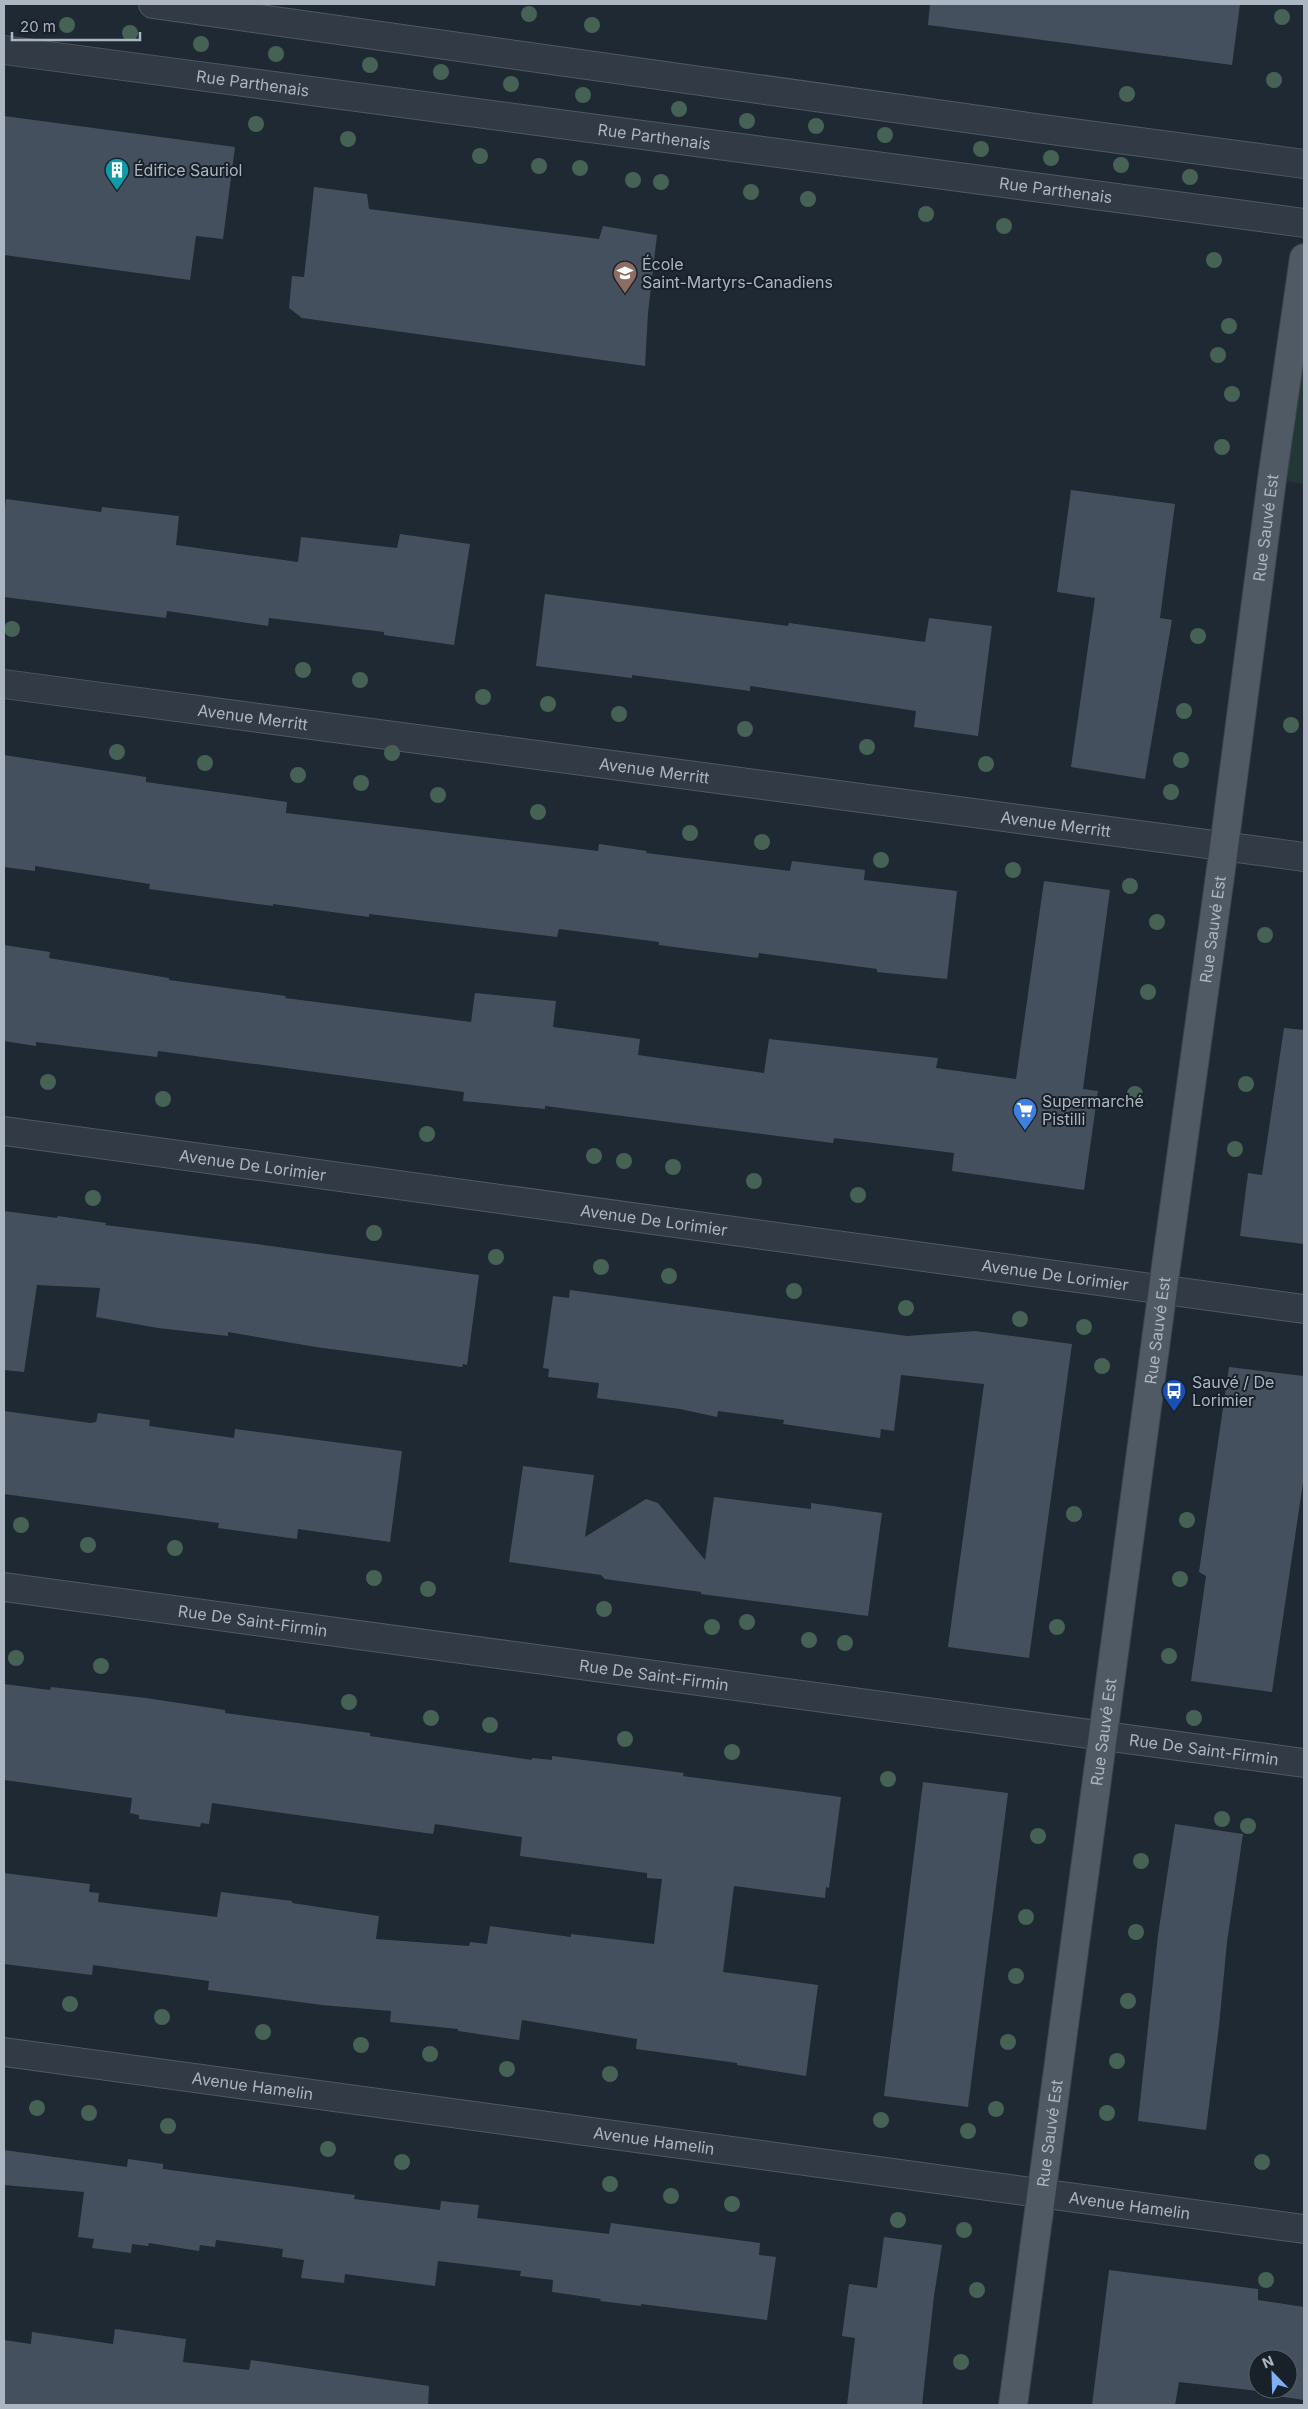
<svg xmlns="http://www.w3.org/2000/svg" width="1308" height="2409" viewBox="0 0 1308 2409" font-family="Inter,sans-serif">
<style>
.green{fill:#243737}
.building{fill:#45505e;fill-rule:evenodd}
.lines{fill:none;stroke-linecap:round;stroke-linejoin:round}
.minor-casing{stroke:#505863;stroke-width:30}
.major-casing{stroke:#3c444e;stroke-width:30}
.minor{stroke:#323b45;stroke-width:28}
.major{stroke:#505a65;stroke-width:28}
.tree{fill:#466254}
.labels{text-anchor:middle;dominant-baseline:central;stroke-width:4;stroke-linejoin:round;paint-order:stroke}
.street-label{font-size:16px;fill:#acb5c2;stroke:#182029}
.poi-label{font-size:16px;fill:#acb5c2;stroke:#182029;text-anchor:start}
</style>
<rect width="100%" height="100%" fill="#1f2934"/>
<polygon class="green" points="1304,247 1304,484 1272,479"/>
<g class="building">
<polygon points="930,4 1240,4 1232,65 928,25"/>
<polygon points="4,116 235,147 223,239 196,236 190,280 4,255"/>
<polygon points="314,187 367,194 369,209 599,239 603,226 657,235 648,313 645,366 302,318 289,308 292,276 304,277"/>
<polygon points="1071,490 1175,504 1160,618 1172,620 1145,779 1071,767 1095,598 1057,592"/>
<polygon points="6,499 101,512 102,507 179,516 176,545 298,562 301,537 397,548 400,534 470,544 454,645 384,635 384,632 269,618 268,626 167,611 166,618 4,597 4,516"/>
<polygon points="545,594 788,626 789,623 925,642 929,618 992,626 978,736 914,727 916,711 750,686 750,691 632,675 632,678 536,666"/>
<polygon points="4,755 146,777 146,782 287,802 286,813 598,851 599,844 647,851 646,853 790,871 792,861 865,870 864,880 957,891 947,979 877,972 877,969 759,953 758,958 659,945 659,942 559,929 557,937 369,914 369,917 273,904 273,906 149,889 150,884 35,866 35,871 4,867"/>
<polygon points="1044,881 1110,890 1083,1089 1098,1091 1084,1190 952,1171 954,1153 834,1138 833,1143 545,1106 545,1109 463,1101 464,1092 158,1051 157,1057 36,1042 36,1046 4,1041 4,945 50,952 49,958 169,978 169,980 286,996 285,998 471,1022 475,993 556,1001 553,1027 640,1039 638,1055 764,1073 769,1039 938,1058 936,1068 1016,1079"/>
<polygon points="1284,1028 1304,1030 1304,1244 1240,1236 1248,1173 1262,1175"/>
<polygon points="4,1211 57,1218 58,1216 106,1223 105,1225 256,1244 479,1275 467,1365 463,1364 462,1367 316,1347 228,1332 228,1336 158,1328 96,1317 100,1288 37,1285 24,1372 4,1370"/>
<polygon points="570,1290 907,1336 975,1331 1072,1344 1029,1658 948,1647 984,1384 901,1375 894,1431 881,1429 880,1438 783,1424 784,1420 718,1411 717,1417 680,1409 597,1398 599,1383 548,1377 549,1369 543,1368 553,1296 569,1298"/>
<polygon points="1229,1367 1304,1376 1304,1476 1272,1692 1191,1681 1206,1576 1199,1572"/>
<polygon points="4,1411 91,1423 96,1422 98,1413 150,1420 149,1426 234,1438 235,1429 402,1451 390,1542 298,1529 297,1539 218,1528 219,1523 4,1494"/>
<polygon points="523,1466 594,1475 585,1537 646,1499 658,1503 705,1560 714,1497 811,1509 811,1503 882,1513 868,1616 701,1594 701,1592 626,1582 605,1579 601,1575 509,1562"/>
<polygon points="4,1684 50,1690 51,1687 146,1698 225,1710 225,1713 370,1733 370,1736 450,1748 532,1760 532,1758 552,1760 552,1756 623,1765 684,1773 683,1776 841,1797 829,1888 826,1887 825,1898 734,1886 723,1972 818,1985 806,2076 737,2065 737,2063 636,2049 637,2039 522,2020 519,2040 458,2031 458,2029 390,2022 391,2011 322,2005 208,1990 209,1981 93,1965 92,1975 4,1964 4,1873 90,1884 89,1892 99,1893 98,1902 217,1917 221,1892 292,1901 292,1903 379,1916 376,1939 469,1946 470,1942 487,1944 490,1926 571,1937 571,1934 654,1944 662,1879 647,1878 647,1873 520,1856 522,1837 435,1824 433,1834 212,1803 209,1824 201,1823 200,1827 139,1819 139,1815 130,1813 132,1798 4,1780"/>
<polygon points="923,1782 1008,1793 968,2107 884,2096"/>
<polygon points="1175,1824 1243,1834 1227,1942 1219,2026 1206,2130 1138,2121 1158,1935"/>
<polygon points="4,2150 127,2167 128,2159 163,2164 163,2169 355,2195 354,2199 440,2210 441,2201 479,2205 477,2218 609,2234 611,2223 760,2243 759,2255 776,2257 767,2320 641,2304 641,2306 600,2301 601,2299 552,2292 553,2280 520,2276 521,2271 438,2261 435,2286 345,2274 344,2283 301,2278 304,2260 282,2257 283,2249 216,2240 215,2247 200,2245 199,2251 149,2243 148,2246 132,2244 131,2253 92,2248 94,2239 78,2237 84,2192 4,2185"/>
<polygon points="884,2237 942,2245 934,2296 922,2405 847,2405 855,2338 842,2336 849,2284 877,2288"/>
<path d="M1109,2270L1258,2289V2300L1304,2307V2400L1257,2393L1258,2391L1179,2382L1175,2405H1092ZM1258,2359H1288V2389H1258Z"/>
<polygon points="115,2329 186,2339 183,2362 249,2370 251,2360 429,2386 428,2405 4,2405 4,2340 31,2344 32,2332 113,2344"/>
</g>
<g class="lines">
<defs>
<g id="minor">
<polyline points="153,4 1036,128 1304,164"/>
<path id="s1" d="M4,50L1304,223"/>
<path id="s2" d="M4,684L1304,857"/>
<path id="s3" d="M4,1131L1304,1309"/>
<path id="s4" d="M4,1587L1304,1763"/>
<path id="s5" d="M4,2052L1304,2229"/>
</g>
<g id="major">
<path id="s6" d="M1013,2405L1163,1288L1224,847L1272,479L1304,258"/>
</g>
</defs>
<use href="#minor" class="minor-casing"/>
<use href="#major" class="major-casing"/>
<use href="#minor" class="minor"/>
<use href="#major" class="major"/>
</g>
<g class="tree">
<circle cx="529" cy="14" r="8"/>
<circle cx="1282" cy="17" r="8"/>
<circle cx="67" cy="25" r="8"/>
<circle cx="592" cy="25" r="8"/>
<circle cx="130" cy="33" r="8"/>
<circle cx="201" cy="44" r="8"/>
<circle cx="276" cy="54" r="8"/>
<circle cx="370" cy="65" r="8"/>
<circle cx="441" cy="72" r="8"/>
<circle cx="1274" cy="80" r="8"/>
<circle cx="511" cy="84" r="8"/>
<circle cx="1127" cy="94" r="8"/>
<circle cx="583" cy="95" r="8"/>
<circle cx="679" cy="109" r="8"/>
<circle cx="747" cy="121" r="8"/>
<circle cx="256" cy="124" r="8"/>
<circle cx="816" cy="126" r="8"/>
<circle cx="885" cy="135" r="8"/>
<circle cx="348" cy="139" r="8"/>
<circle cx="981" cy="149" r="8"/>
<circle cx="480" cy="156" r="8"/>
<circle cx="1051" cy="158" r="8"/>
<circle cx="1121" cy="165" r="8"/>
<circle cx="539" cy="166" r="8"/>
<circle cx="580" cy="168" r="8"/>
<circle cx="1190" cy="177" r="8"/>
<circle cx="633" cy="180" r="8"/>
<circle cx="661" cy="182" r="8"/>
<circle cx="751" cy="192" r="8"/>
<circle cx="808" cy="199" r="8"/>
<circle cx="926" cy="214" r="8"/>
<circle cx="1004" cy="226" r="8"/>
<circle cx="1214" cy="260" r="8"/>
<circle cx="1229" cy="326" r="8"/>
<circle cx="1218" cy="355" r="8"/>
<circle cx="1232" cy="394" r="8"/>
<circle cx="1222" cy="447" r="8"/>
<circle cx="12" cy="629" r="8"/>
<circle cx="1198" cy="636" r="8"/>
<circle cx="303" cy="670" r="8"/>
<circle cx="360" cy="680" r="8"/>
<circle cx="483" cy="697" r="8"/>
<circle cx="548" cy="704" r="8"/>
<circle cx="1184" cy="711" r="8"/>
<circle cx="619" cy="714" r="8"/>
<circle cx="1291" cy="725" r="8"/>
<circle cx="745" cy="729" r="8"/>
<circle cx="867" cy="747" r="8"/>
<circle cx="117" cy="752" r="8"/>
<circle cx="392" cy="753" r="8"/>
<circle cx="1181" cy="760" r="8"/>
<circle cx="205" cy="763" r="8"/>
<circle cx="986" cy="764" r="8"/>
<circle cx="298" cy="775" r="8"/>
<circle cx="361" cy="783" r="8"/>
<circle cx="1171" cy="792" r="8"/>
<circle cx="438" cy="795" r="8"/>
<circle cx="538" cy="812" r="8"/>
<circle cx="690" cy="833" r="8"/>
<circle cx="762" cy="842" r="8"/>
<circle cx="881" cy="860" r="8"/>
<circle cx="1013" cy="870" r="8"/>
<circle cx="1130" cy="886" r="8"/>
<circle cx="1157" cy="922" r="8"/>
<circle cx="1265" cy="935" r="8"/>
<circle cx="1148" cy="992" r="8"/>
<circle cx="48" cy="1082" r="8"/>
<circle cx="1246" cy="1084" r="8"/>
<circle cx="1135" cy="1094" r="8"/>
<circle cx="163" cy="1099" r="8"/>
<circle cx="427" cy="1134" r="8"/>
<circle cx="1235" cy="1149" r="8"/>
<circle cx="594" cy="1156" r="8"/>
<circle cx="624" cy="1161" r="8"/>
<circle cx="673" cy="1167" r="8"/>
<circle cx="754" cy="1181" r="8"/>
<circle cx="858" cy="1195" r="8"/>
<circle cx="93" cy="1198" r="8"/>
<circle cx="374" cy="1233" r="8"/>
<circle cx="496" cy="1257" r="8"/>
<circle cx="601" cy="1267" r="8"/>
<circle cx="669" cy="1276" r="8"/>
<circle cx="794" cy="1291" r="8"/>
<circle cx="906" cy="1308" r="8"/>
<circle cx="1020" cy="1319" r="8"/>
<circle cx="1084" cy="1327" r="8"/>
<circle cx="1102" cy="1366" r="8"/>
<circle cx="1074" cy="1514" r="8"/>
<circle cx="1187" cy="1520" r="8"/>
<circle cx="21" cy="1525" r="8"/>
<circle cx="88" cy="1545" r="8"/>
<circle cx="175" cy="1548" r="8"/>
<circle cx="374" cy="1578" r="8"/>
<circle cx="1180" cy="1579" r="8"/>
<circle cx="428" cy="1589" r="8"/>
<circle cx="604" cy="1609" r="8"/>
<circle cx="747" cy="1622" r="8"/>
<circle cx="712" cy="1627" r="8"/>
<circle cx="1057" cy="1627" r="8"/>
<circle cx="809" cy="1640" r="8"/>
<circle cx="845" cy="1643" r="8"/>
<circle cx="1169" cy="1656" r="8"/>
<circle cx="16" cy="1658" r="8"/>
<circle cx="101" cy="1666" r="8"/>
<circle cx="349" cy="1702" r="8"/>
<circle cx="431" cy="1718" r="8"/>
<circle cx="1194" cy="1718" r="8"/>
<circle cx="490" cy="1725" r="8"/>
<circle cx="625" cy="1739" r="8"/>
<circle cx="732" cy="1752" r="8"/>
<circle cx="888" cy="1779" r="8"/>
<circle cx="1222" cy="1819" r="8"/>
<circle cx="1248" cy="1826" r="8"/>
<circle cx="1038" cy="1836" r="8"/>
<circle cx="1141" cy="1861" r="8"/>
<circle cx="1026" cy="1917" r="8"/>
<circle cx="1136" cy="1932" r="8"/>
<circle cx="1016" cy="1976" r="8"/>
<circle cx="1128" cy="2001" r="8"/>
<circle cx="70" cy="2004" r="8"/>
<circle cx="162" cy="2017" r="8"/>
<circle cx="263" cy="2032" r="8"/>
<circle cx="1008" cy="2042" r="8"/>
<circle cx="361" cy="2045" r="8"/>
<circle cx="430" cy="2054" r="8"/>
<circle cx="1117" cy="2061" r="8"/>
<circle cx="507" cy="2069" r="8"/>
<circle cx="610" cy="2074" r="8"/>
<circle cx="37" cy="2108" r="8"/>
<circle cx="996" cy="2109" r="8"/>
<circle cx="89" cy="2113" r="8"/>
<circle cx="1107" cy="2113" r="8"/>
<circle cx="881" cy="2120" r="8"/>
<circle cx="168" cy="2126" r="8"/>
<circle cx="968" cy="2131" r="8"/>
<circle cx="328" cy="2149" r="8"/>
<circle cx="402" cy="2162" r="8"/>
<circle cx="1262" cy="2162" r="8"/>
<circle cx="610" cy="2184" r="8"/>
<circle cx="671" cy="2196" r="8"/>
<circle cx="732" cy="2204" r="8"/>
<circle cx="898" cy="2220" r="8"/>
<circle cx="964" cy="2230" r="8"/>
<circle cx="1266" cy="2280" r="8"/>
<circle cx="977" cy="2290" r="8"/>
<circle cx="961" cy="2362" r="8"/>
</g>
<defs>
<symbol id="building-pin" viewBox="-11 -11 22 30"><path d="M0 17L-7.5 6A9.5 9.5 0 1 1 7.5 6Z" fill="#0f9aa8" stroke="#182029"/><path d="M-4-6H4V6H1V3H-1V6H-4ZM-2.5-4.3h1.7v1.8h-1.7ZM.8-4.3h1.7v1.8H.8ZM-2.5-1h1.7V.8h-1.7ZM.8-1h1.7V.8H.8Z" fill="#fff"/></symbol>
<symbol id="school-pin" viewBox="-11 -11 22 30"><path d="M0 17L-7.5 6A9.5 9.5 0 1 1 7.5 6Z" fill="#8d6e63" stroke="#182029"/><path d="M0-5L7-2L0 1L-7-2ZM-4 1L0 2.5L4 1V4Q0 6-4 4Z" fill="#fff"/></symbol>
<symbol id="supermarket-pin" viewBox="-11 -11 22 30"><path d="M0 17L-7.5 6A9.5 9.5 0 1 1 7.5 6Z" fill="#3f7fe0" stroke="#182029"/><path d="M-6-5.5h2.5l.6 2H6L4.5 2H-2.5L-4.4-4H-6ZM-1.5 3.2a1.3 1.3 0 1 0 .1 0ZM3 3.2a1.3 1.3 0 1 0 .1 0Z" fill="#fff"/></symbol>
<symbol id="bus-pin" viewBox="-11 -11 22 30"><path d="M0 17L-7.5 6A9.5 9.5 0 1 1 7.5 6Z" fill="#1a4fb4" stroke="#182029"/><path d="M-5-6H5V4H4V6H2V4H-2V6H-4V4H-5ZM-3.5-4V0h7V-4ZM-3.5 1.2v1.5H-2V1.2ZM2 1.2v1.5H3.5V1.2Z" fill="#fff"/></symbol>
</defs>
<g fill-rule="evenodd">
<use href="#building-pin" x="103" y="156" width="28" height="38"/>
<use href="#school-pin" x="611" y="259" width="28" height="38"/>
<use href="#supermarket-pin" x="1011" y="1096" width="28" height="38"/>
<use href="#bus-pin" x="1160" y="1377" width="28" height="38"/>
</g>
<g class="labels">
<g class="street-label">
<text stroke="none"><textPath href="#s1" startOffset="251">Rue Parthenais</textPath></text>
<text stroke="none"><textPath href="#s1" startOffset="656">Rue Parthenais</textPath></text>
<text stroke="none"><textPath href="#s1" startOffset="1061">Rue Parthenais</textPath></text>
<text stroke="none"><textPath href="#s6" startOffset="1894">Rue Sauvé Est</textPath></text>
<text stroke="none"><textPath href="#s2" startOffset="251">Avenue Merritt</textPath></text>
<text stroke="none"><textPath href="#s2" startOffset="656">Avenue Merritt</textPath></text>
<text stroke="none"><textPath href="#s2" startOffset="1061">Avenue Merritt</textPath></text>
<text stroke="none"><textPath href="#s6" startOffset="1489">Rue Sauvé Est</textPath></text>
<text stroke="none"><textPath href="#s3" startOffset="251">Avenue De Lorimier</textPath></text>
<text stroke="none"><textPath href="#s3" startOffset="656">Avenue De Lorimier</textPath></text>
<text stroke="none"><textPath href="#s3" startOffset="1061">Avenue De Lorimier</textPath></text>
<text stroke="none"><textPath href="#s6" startOffset="1084">Rue Sauvé Est</textPath></text>
<text stroke="none"><textPath href="#s4" startOffset="251">Rue De Saint-Firmin</textPath></text>
<text stroke="none"><textPath href="#s4" startOffset="656">Rue De Saint-Firmin</textPath></text>
<text stroke="none"><textPath href="#s6" startOffset="679">Rue Sauvé Est</textPath></text>
<text stroke="none"><textPath href="#s4" startOffset="1211">Rue De Saint-Firmin</textPath></text>
<text stroke="none"><textPath href="#s5" startOffset="251">Avenue Hamelin</textPath></text>
<text stroke="none"><textPath href="#s6" startOffset="274">Rue Sauvé Est</textPath></text>
<text stroke="none"><textPath href="#s5" startOffset="656">Avenue Hamelin</textPath></text>
<text stroke="none"><textPath href="#s5" startOffset="1136">Avenue Hamelin</textPath></text>
</g>
<g class="poi-label">
<text x="134" y="170">Édifice Sauriol</text>
<text x="642" y="264">École<tspan x="642" dy="18">Saint-Martyrs-Canadiens</tspan></text>
<text x="1042" y="1101">Supermarché<tspan x="1042" dy="18">Pistilli</tspan></text>
<text x="1192" y="1382">Sauvé / De<tspan x="1192" dy="18">Lorimier</tspan></text>
</g>
</g>
<rect width="1308" height="2409" fill="none" stroke="#acb5c2" stroke-width="10"/>
<g transform="translate(1273 2374) rotate(337)"><circle r="24" fill="#182029" stroke="#535c66"/>
<path d="M0-4L9 19L0 12L-9 19Z" fill="#80b0f3"/>
<text y="-8" font-size="14" font-weight="bold" text-anchor="middle" fill="#acb5c2">N</text>
</g>
<path d="M12 32v8h128v-8" fill="none" stroke="#acb5c2" stroke-width="2.5"/>
<text x="20" y="32" font-size="15" fill="#acb5c2" stroke="#182029" stroke-width="4" paint-order="stroke">20 m</text>
</svg>
